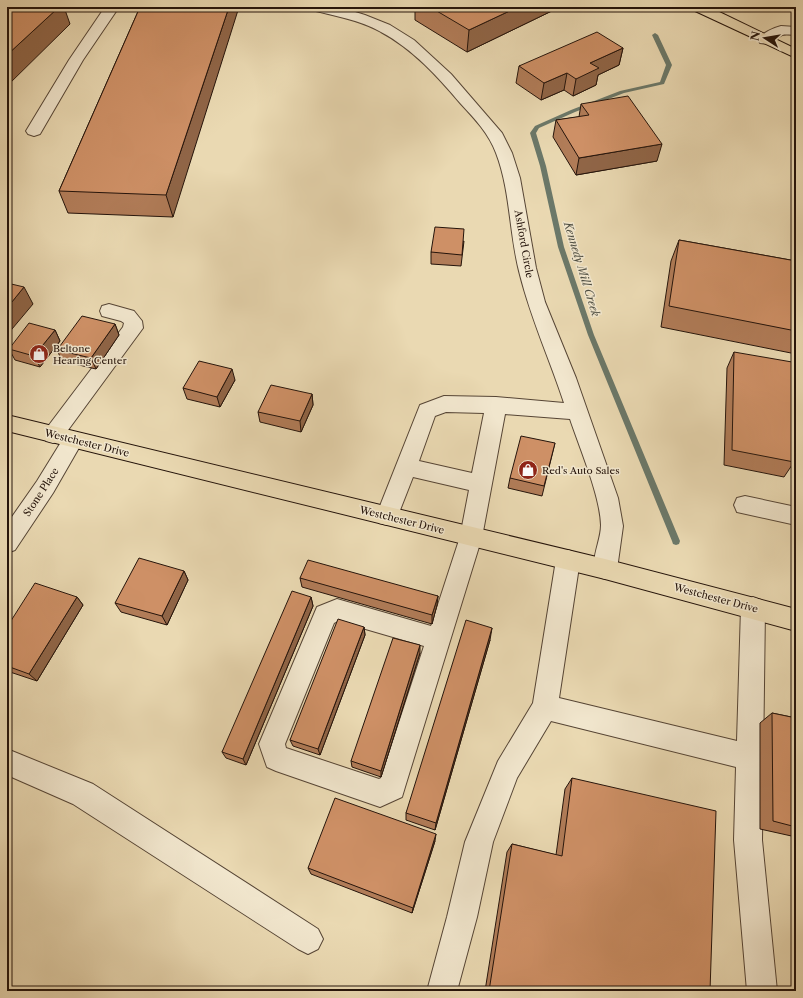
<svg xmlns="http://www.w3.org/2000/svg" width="803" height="998" viewBox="0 0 803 998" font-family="'Libre Caslon Text',serif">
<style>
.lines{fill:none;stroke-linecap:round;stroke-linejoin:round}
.stream{fill:#6b7869;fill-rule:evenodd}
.minor-casing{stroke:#564535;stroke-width:2}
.major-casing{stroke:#25140b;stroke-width:2}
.minor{fill:#f1e6cd;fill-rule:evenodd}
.major{fill:#ead9b2;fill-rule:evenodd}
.wall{fill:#b17c58;stroke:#25140b}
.shaded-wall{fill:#906547;stroke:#25140b}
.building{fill:#ce9066;stroke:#25140b}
.labels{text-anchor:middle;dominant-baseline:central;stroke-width:3;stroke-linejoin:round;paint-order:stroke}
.street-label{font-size:10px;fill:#25140b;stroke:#f1e6cd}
.poi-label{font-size:10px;fill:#25140b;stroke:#f1e6cd;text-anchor:start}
.water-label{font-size:11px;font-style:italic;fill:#4e4e42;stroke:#f1e6cd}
</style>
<rect width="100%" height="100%" fill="#ead9b2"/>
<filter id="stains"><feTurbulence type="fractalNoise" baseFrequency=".005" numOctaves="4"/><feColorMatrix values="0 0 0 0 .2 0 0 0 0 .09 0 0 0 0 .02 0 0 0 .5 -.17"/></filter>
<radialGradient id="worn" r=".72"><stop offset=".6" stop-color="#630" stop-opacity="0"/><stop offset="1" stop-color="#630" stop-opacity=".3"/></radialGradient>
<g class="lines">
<polygon class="stream" points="655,33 658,35 672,65 664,84 624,93 575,112 539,128 536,133 546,166 564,247 594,335 680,541 679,544 676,545 673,544 672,541 588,335 558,247 540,166 530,133 535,126 571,110 620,91 660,82 666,65 652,35"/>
<defs>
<g id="minor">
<polygon points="105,7 119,7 83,60 40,134 34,136 28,134 26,131 69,60"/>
<path d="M310,7H339L365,15L390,25L414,40L451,74L502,133L512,153L520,178L536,268L545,302L576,378L618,498L623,526L617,569L613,576L605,579L597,576C589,560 601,542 601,525C600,495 580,449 570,419L505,414L482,537L405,787L402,797L380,807L276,771L267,767L259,744L317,607L337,599L431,626L460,537L469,490L413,477L395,523L387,525L379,523L376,516L420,405L444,396L496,397L564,403C550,360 531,319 520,275C509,235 511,192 496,153C489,134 475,119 461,104C438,77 413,49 381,32C360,20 335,16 312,10ZM446,412L484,413L472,473L419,461L435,416ZM338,621L424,646L381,778L379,779L286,748L285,744L334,623Z"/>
<path d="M781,26L796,27V35C792,35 786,34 782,35C774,39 770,45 760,43L758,40C762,33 773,28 781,26Z"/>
<polygon points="109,304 134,311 142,321 143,328 60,441 53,443 46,441 43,435 46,429 123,327 124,323 121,321 102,316 100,311 102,306"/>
<polygon points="73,432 80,434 83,440 80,446 53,493 15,550 7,553 7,524 37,481 66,434"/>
<polygon points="745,496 796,507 796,525 737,512 734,505 737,498"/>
<polygon points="568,550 576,553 580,560 559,698 737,741 741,608 745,600 753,597 761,600 765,608 762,840 777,991 747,991 734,840 736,767 551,721 517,778 493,842 477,917 457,991 427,991 447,917 465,842 498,761 533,703 556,560 560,553"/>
<polygon points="7,749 93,784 318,929 323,939 318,949 308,954 298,949 73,804 7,775"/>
</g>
<g id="major">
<polygon points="691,7 709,7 796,49 796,58 693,10"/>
<polygon points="7,415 605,559 796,609 796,631 605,579 7,431"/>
</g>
</defs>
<use href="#minor" class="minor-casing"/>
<use href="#major" class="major-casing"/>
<use href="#minor" class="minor"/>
<use href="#major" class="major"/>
</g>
<g class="wall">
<polygon points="140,7 173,217 68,213 59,191"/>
<polygon points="415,7 560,7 467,52 415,20"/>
<polygon points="623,48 619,65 598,75 596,85 573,96 564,90 541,100 516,83 519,66"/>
<polygon points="581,104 657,161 576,175 553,137 556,120 579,117"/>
<polygon points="679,240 796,261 796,354 661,327 671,261"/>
<polygon points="464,241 461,266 431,264 431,252"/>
<polygon points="115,324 119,335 96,369 62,361 57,350"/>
<polygon points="55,330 60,341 40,367 15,360 9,349"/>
<polygon points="734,352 794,462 784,477 724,465 727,368"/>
<polygon points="235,380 220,407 187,399 183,388"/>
<polygon points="312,394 313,405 301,432 260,422 258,412"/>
<polygon points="555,443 542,496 508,488 510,478"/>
<polygon points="184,571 188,580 167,625 121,612 115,603"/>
<polygon points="300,578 438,596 437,605 432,624 302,587"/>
<polygon points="77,597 83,605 37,681 7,671 7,627"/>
<polygon points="311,597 313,606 246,765 226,758 222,752"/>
<polygon points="364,627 365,635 320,755 293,746 290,740"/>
<polygon points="490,640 435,830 406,820 406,813"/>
<polygon points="420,653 381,777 352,767 351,761"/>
<polygon points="772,713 796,718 796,837 760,829 760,723"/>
<polygon points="572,778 710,991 485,991 507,852 512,844 556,855 565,789"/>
<polygon points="435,841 412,913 311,874 308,868"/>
</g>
<g class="shaded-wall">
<polygon points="59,7 64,7 70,24 7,86 7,55"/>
<polygon points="229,7 239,7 173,217 166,195"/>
<polygon points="518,7 560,7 467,52 469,30"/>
<polygon points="623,48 619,65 598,75 596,85 573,96 576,79 590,63"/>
<polygon points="567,73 564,90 541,100 544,83"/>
<polygon points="662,144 657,161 576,175 579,158"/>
<polygon points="24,287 33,304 7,335 7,308"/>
<polygon points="115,324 119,335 96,369 91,358"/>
<polygon points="55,330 60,341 40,367 34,356"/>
<polygon points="232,369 235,380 220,407 217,397"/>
<polygon points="312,394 313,405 301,432 300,421"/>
<polygon points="184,571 188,580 167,625 162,616"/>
<polygon points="438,596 437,605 432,624 432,615"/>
<polygon points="77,597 83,605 37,681 29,674"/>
<polygon points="311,597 313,606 246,765 243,759"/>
<polygon points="364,627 365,635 320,755 318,749"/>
<polygon points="492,628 490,640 435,830 436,823"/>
<polygon points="420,645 420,653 381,777 381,771"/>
<polygon points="436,834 435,841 412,913 413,908"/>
</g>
<g class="building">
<polygon points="12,7 59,7 7,55 7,11"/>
<polygon points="140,7 229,7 166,195 59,191"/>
<polygon points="430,7 518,7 469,30"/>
<polygon points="597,32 623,48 590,63 599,68 576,79 567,73 544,83 519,66"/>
<polygon points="628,96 662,144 579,158 556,120 589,115 581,104"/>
<polygon points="435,227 464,229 462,255 431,252"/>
<polygon points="679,240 796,261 796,331 669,306"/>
<polygon points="7,283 24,287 7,308"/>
<polygon points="82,316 115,324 91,358 57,350"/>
<polygon points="29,323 55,330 34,356 9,349"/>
<polygon points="734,352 792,362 794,462 732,450"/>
<polygon points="199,361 232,369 217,397 183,388"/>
<polygon points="271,385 312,394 300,421 258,412"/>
<polygon points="521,436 555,443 544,486 510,478"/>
<polygon points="139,558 184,571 162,616 115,603"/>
<polygon points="308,560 438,596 432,615 300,578"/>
<polygon points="35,583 77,597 29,674 7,666 7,627"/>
<polygon points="292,591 311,597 243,759 222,752"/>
<polygon points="338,619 364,627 318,749 290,740"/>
<polygon points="466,620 492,628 436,823 406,813"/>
<polygon points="393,638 420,645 381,771 351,761"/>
<polygon points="772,713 796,718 796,827 773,821"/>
<polygon points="572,778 716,811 710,991 489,991 512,844 562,856"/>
<polygon points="335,798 436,834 413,908 308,868"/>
</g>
<defs>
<symbol id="shop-disc" viewBox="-11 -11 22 22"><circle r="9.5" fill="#8f2418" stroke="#f1e6cd"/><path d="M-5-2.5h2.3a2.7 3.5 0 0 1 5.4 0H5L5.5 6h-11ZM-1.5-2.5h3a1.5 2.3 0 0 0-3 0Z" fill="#fff"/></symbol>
</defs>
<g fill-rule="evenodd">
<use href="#shop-disc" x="28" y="343" width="22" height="22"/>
<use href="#shop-disc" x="517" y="459" width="22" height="22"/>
</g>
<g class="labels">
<g class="street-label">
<text transform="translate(524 244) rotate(80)">Ashford Circle</text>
<text transform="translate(87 443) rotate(14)">Westchester Drive</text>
<text transform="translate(41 492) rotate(-57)">Stone Place</text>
<text transform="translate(402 520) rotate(14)">Westchester Drive</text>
<text transform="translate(716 598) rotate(15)">Westchester Drive</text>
</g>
<g class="poi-label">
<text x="53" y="348">Beltone<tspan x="53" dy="12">Hearing Center</tspan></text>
<text x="542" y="470">Red's Auto Sales</text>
</g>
<g class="water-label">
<text transform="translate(582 269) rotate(73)">Kennedy Mill Creek</text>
</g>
</g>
<rect width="803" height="998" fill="none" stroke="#ead9b2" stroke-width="24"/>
<rect x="8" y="8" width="787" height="982" fill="none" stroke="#25140b" stroke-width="2"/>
<rect x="12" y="12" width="779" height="974" fill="none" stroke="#25140b"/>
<g transform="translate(765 38) rotate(282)" stroke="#f1e6cd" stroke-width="3" paint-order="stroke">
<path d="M0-3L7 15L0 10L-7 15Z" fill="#25140b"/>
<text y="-6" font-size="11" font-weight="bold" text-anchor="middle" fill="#25140b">N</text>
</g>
<rect width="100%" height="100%" filter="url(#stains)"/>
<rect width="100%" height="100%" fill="url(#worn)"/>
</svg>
